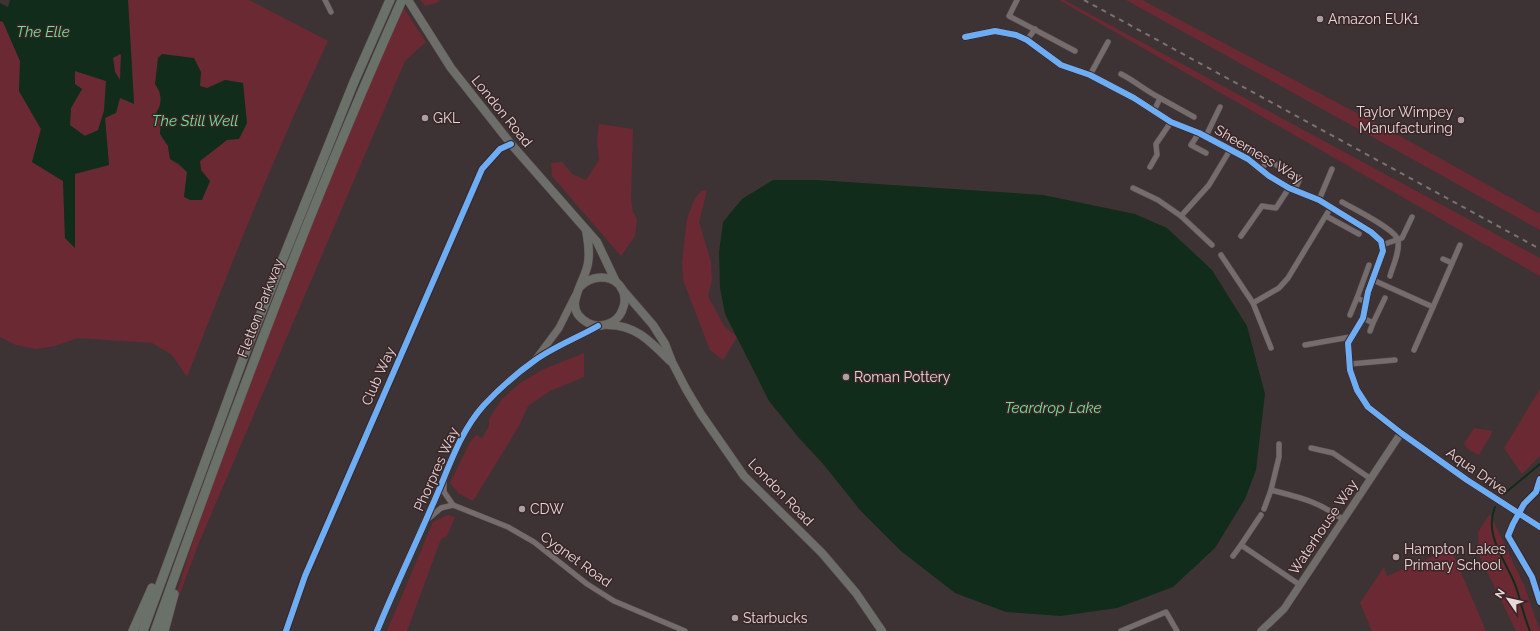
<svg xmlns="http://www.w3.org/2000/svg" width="1540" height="631" viewBox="0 0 1540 631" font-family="Raleway,sans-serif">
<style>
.green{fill:#6b2933;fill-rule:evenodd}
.water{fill:#122c1b;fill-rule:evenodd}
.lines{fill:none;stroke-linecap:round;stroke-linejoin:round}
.stream{stroke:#122c1b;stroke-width:2}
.street-casing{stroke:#5b5152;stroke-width:6}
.secondary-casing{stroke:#5b5152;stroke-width:8}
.primary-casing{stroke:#5b5152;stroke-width:9}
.highway-casing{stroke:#5b5152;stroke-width:10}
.street{stroke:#756d6d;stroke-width:5}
.secondary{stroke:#706c6a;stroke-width:7}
.primary{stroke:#6d6d6a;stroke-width:8}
.highway{stroke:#697169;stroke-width:9}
.rail{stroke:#7a7273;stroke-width:2;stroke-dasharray:5 5;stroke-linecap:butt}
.cycleway-casing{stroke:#392426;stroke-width:8}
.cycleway{stroke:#6dadf4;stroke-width:6}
.poi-dot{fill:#ac9fa0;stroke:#392426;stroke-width:1.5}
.labels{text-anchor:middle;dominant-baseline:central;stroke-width:3;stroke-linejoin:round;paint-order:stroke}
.poi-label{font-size:14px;fill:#e7d9da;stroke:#392426;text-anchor:start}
.street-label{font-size:14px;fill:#e7d9da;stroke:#392426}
.water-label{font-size:15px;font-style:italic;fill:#6ce495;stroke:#392426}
</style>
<rect width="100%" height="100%" fill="#3e3334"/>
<g class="green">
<path d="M128,0H249L328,41C276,151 231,264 187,377L172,355L152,343L78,338L55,346L36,349L16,345L0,337V21L3,22L20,61L19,91L41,129L32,162L63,181L65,238L74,247L75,173L109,165L105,118L120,98L134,103ZM201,72L199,86L207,89L225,80L243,83L244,100L227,140L200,161L201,170L184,197L187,172L170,159L168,146L160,134V92Z"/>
<polygon points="420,0 440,0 439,2 425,6"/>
<polygon points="1059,0 1064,0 1540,258 1540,276"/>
<polygon points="1126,0 1142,0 1391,131 1538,213 1540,212 1540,230"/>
<path d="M403,7L426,42L405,61L198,545L166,631C197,517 240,408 283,299C322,201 360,102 403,7Z"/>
<polygon points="121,54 120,80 115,72 113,58"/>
<polygon points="75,71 106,81 104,111 98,131 84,136 70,126 71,108 82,89 75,84"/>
<polygon points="599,124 633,129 631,199 633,212 637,219 635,236 621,256 552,176 551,163 562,162 572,174 586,180 599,160 597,140"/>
<polygon points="707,190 699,222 711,262 712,279 708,296 724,326 737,337 723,360 710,350 683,280 682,263 687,219 694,200 701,191"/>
<polygon points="584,353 584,377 550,391 528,406 519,426 473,501 458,493 450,483 470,442 476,435 482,438 489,426 489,419 502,399 520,383 544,369"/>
<polygon points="1540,389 1540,456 1522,474 1504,448"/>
<polygon points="1474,428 1493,431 1479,455 1469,450 1464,444"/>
<polygon points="1490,514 1524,585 1540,631 1516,631 1479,555 1478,532"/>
<polygon points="447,515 455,517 447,536 441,539 407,631 387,631 433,522"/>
<polygon points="1451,549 1486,631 1372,631 1360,603 1384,567 1387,576"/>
</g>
<g class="water">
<path d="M10,0H128L134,104L120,98L116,113L105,118L109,165L75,174V248L65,238L63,181L32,162L41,129L19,91L20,61L3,22L0,21V3L8,7ZM120,54L121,55L120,80L115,72L113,58ZM75,71L106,81L104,111L98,130L85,136L70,125L71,108L82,89L75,84Z"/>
<path d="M162,54L194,58L201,72L200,86L207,88L225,80L243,83L247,123L239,139L227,140L200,161L201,170L210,181L202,200H190L184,197L187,172L179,164L170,159L168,146L160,134L161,120L156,113C163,103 162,94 155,84L158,58Z"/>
<polygon points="773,180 817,180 1043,195 1135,214 1167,228 1212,270 1247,326 1265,394 1256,470 1245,499 1215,548 1173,587 1117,608 1061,616 1006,612 955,593 901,551 860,510 824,465 799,438 769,401 725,314 720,288 719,252 723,222 742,199"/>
</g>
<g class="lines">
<g class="stream">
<polyline points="1504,494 1540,464"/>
<path d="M1495,507C1483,535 1507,562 1516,587C1521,602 1524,617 1530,631"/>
</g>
<defs>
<g id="street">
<polyline points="325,0 331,12"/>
<polyline points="1017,0 1009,16 1075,51"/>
<polyline points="1027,40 1035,29"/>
<path d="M1121,74C1135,81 1146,91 1160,98"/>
<polyline points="1090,75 1108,42"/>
<polyline points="1154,111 1160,98 1194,117"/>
<polyline points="1199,133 1191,145 1206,153"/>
<polyline points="1206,136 1220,107"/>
<polyline points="1228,138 1300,178 1295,190"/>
<polyline points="1150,167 1157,155 1156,144 1171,122"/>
<polyline points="1261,170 1268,160"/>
<polyline points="1133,188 1158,200 1181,216"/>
<polyline points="1319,200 1332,169"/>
<path d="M1342,202C1354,209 1395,229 1398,240C1400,252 1393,265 1390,276"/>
<polyline points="1326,216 1359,234"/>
<polyline points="1241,236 1262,206 1276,208 1289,188"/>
<polyline points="1212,245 1181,216 1209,185 1230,150"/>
<polyline points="1382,245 1402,238 1412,217"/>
<polyline points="1221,255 1253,303"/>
<polyline points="1443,259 1452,263"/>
<polyline points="1373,280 1433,307 1414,350"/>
<polyline points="1357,298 1369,265"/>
<polyline points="1433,307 1460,245"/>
<polyline points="1350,315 1357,298 1366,302"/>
<polyline points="1363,318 1373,323 1385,298"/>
<polyline points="1370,331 1373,323"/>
<polyline points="1305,345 1350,337"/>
<polyline points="1271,348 1253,303 1279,288 1288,278 1331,207"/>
<polyline points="1350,364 1395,360"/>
<polyline points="1311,448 1333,453 1371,479"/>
<polyline points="444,481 444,492 453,505"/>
<polyline points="1271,490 1279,457 1279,444"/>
<path d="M1264,509L1271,490C1302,498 1317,501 1344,520"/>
<polyline points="428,519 441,508 453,505 508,527 534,542 587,584 614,601 685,631"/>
<polyline points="1241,545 1261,515"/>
<polyline points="1233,556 1241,545 1300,585"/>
<polyline points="286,631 305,576 482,169 500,149 511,144"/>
<polyline points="1121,631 1166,612 1177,631"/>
</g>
<g id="secondary">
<polyline points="965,37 995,31 1016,35 1027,40 1061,65 1090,75 1134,98 1171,122 1199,133 1248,159 1269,176 1289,188 1319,200 1371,232 1381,241 1383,251 1368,292 1363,318 1348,343 1350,370 1357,390 1368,407 1401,433 1467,480 1540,527"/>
<polyline points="536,359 559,328 575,296"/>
<path d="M377,631C394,589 414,548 432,506C448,471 458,434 484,405C499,389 517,373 534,361C553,347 577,338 598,326"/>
<polyline points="1261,631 1284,609 1401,433"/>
</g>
<g id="primary">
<polyline points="408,0 451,68 511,144 597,242 616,282"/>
<path d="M579,288C597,268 629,278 624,305C622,313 618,319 612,322C604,326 595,327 588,323C560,308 585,284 588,263C590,252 588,241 586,230"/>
<polyline points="621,288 653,325 665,344 672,362 686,389 701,414 744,476 822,553 856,593 882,631"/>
<path d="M608,325C636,325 651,342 670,361"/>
</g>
<g id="highway">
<polyline points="133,631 152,588"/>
<polyline points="143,631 247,348 354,82 390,0"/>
<path d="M155,631C231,418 310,206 402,0"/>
<polyline points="164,631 174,594"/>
</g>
</defs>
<use href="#street" class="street-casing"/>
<use href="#secondary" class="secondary-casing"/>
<use href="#primary" class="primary-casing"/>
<use href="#highway" class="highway-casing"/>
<use href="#street" class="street"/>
<use href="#secondary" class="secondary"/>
<use href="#primary" class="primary"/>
<use href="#highway" class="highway"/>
<polyline class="rail" points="1084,0 1540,249"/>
<defs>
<g id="cycleway">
<polyline points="965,37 995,31 1016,35 1027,40 1061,65 1090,75 1134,98 1171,122 1199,133 1248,159 1269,176 1289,188 1319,200 1371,232 1381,241 1383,251 1368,292 1363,318 1348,343 1350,370 1357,390 1368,407 1401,433 1467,480 1540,527"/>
<polyline points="1540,479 1536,492 1524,504 1513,524 1508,536 1532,577 1540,602"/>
<polyline points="286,631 305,576 482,169 500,149 511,144"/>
<path d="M377,631C394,589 414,548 432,506C448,471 458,434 484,405C499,389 517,373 534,361C553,347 577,338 598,326"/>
</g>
</defs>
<use href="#cycleway" class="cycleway-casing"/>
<use href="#cycleway" class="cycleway"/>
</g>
<g class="poi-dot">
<circle cx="1320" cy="19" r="4"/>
<circle cx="425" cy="118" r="4"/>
<circle cx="1461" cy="120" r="4"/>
<circle cx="846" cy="377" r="4"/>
<circle cx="522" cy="509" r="4"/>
<circle cx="1396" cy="557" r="4"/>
<circle cx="735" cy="618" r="4"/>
</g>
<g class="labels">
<g class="poi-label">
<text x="1328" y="19">Amazon EUK1</text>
<text x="1453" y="112" text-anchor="end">Taylor Wimpey<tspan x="1453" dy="16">Manufacturing</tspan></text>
<text x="433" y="118">GKL</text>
<text x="854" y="377">Roman Pottery</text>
<text x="530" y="509">CDW</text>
<text x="1404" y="549">Hampton Lakes<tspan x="1404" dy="16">Primary School</tspan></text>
<text x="743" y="618">Starbucks</text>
</g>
<g class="street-label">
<text transform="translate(502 111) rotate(51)">London Road</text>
<text transform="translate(1259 154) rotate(31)">Sheerness Way</text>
<text transform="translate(260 308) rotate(-69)">Fletton Parkway</text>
<text transform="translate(378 376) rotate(-66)">Club Way</text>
<text transform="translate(436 469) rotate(-66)">Phorpres Way</text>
<text transform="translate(1477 471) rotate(35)">Aqua Drive</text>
<text transform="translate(781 492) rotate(46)">London Road</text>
<text transform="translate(1323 527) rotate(-56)">Waterhouse Way</text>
<text transform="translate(576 559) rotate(36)">Cygnet Road</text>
</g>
<g class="water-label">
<text x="43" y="32">The Elle</text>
<text x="195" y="121">The Still Well</text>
<text x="1053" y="408">Teardrop Lake</text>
</g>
</g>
<g transform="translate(1508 599) rotate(304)" stroke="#392426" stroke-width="3" paint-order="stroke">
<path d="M0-3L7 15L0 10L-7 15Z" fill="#e7d9da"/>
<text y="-6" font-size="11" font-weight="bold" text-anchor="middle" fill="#e7d9da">N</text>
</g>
</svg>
